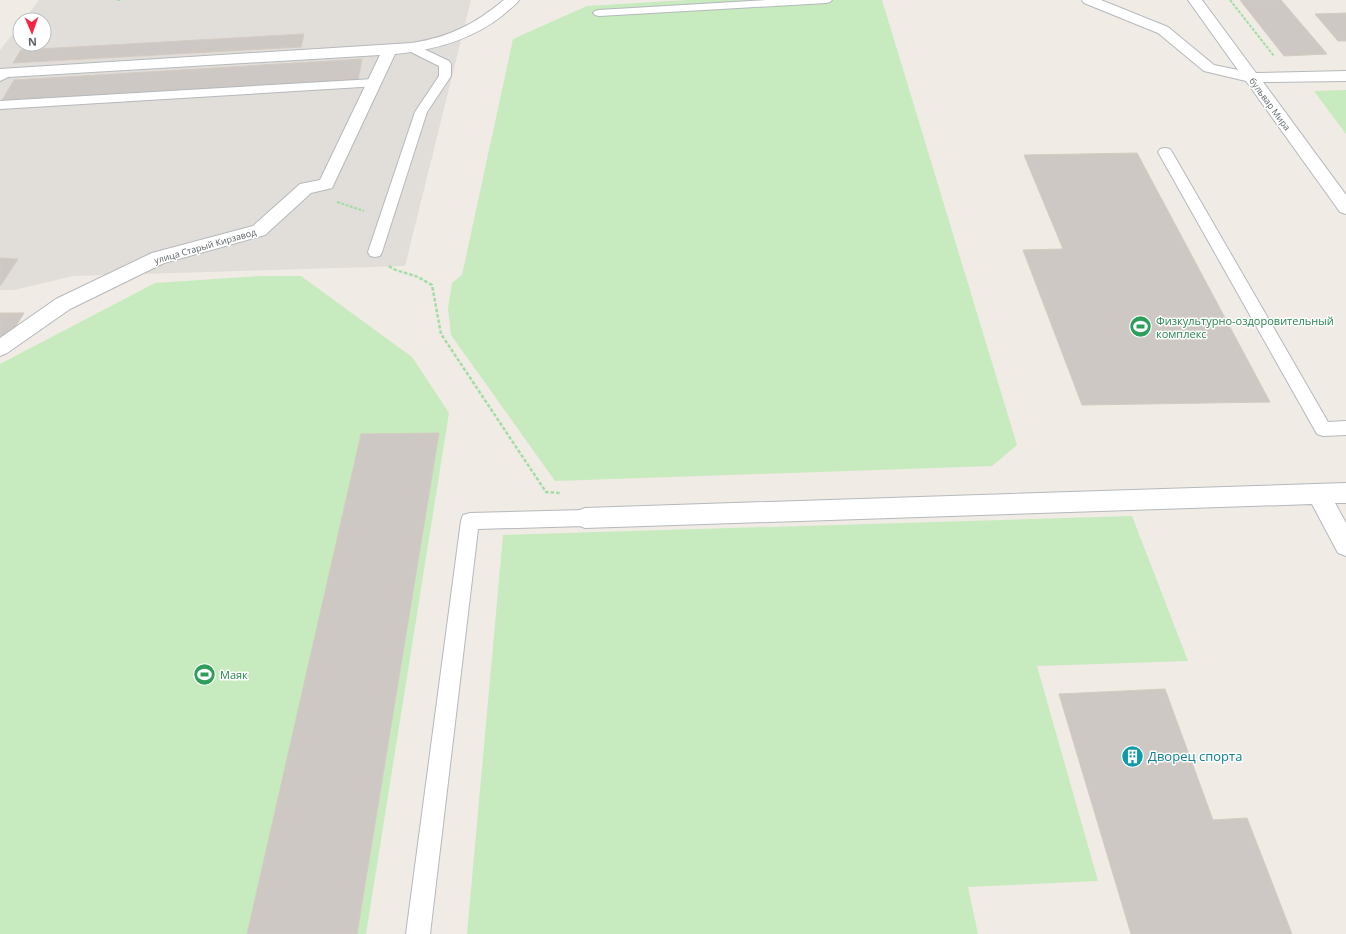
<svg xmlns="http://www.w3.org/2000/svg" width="1346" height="934" viewBox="0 0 1346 934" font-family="'Open Sans',sans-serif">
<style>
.industrial{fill:#e1ddd9}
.green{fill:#c8eabf}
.building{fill:#cdc8c3;stroke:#d5cbc2}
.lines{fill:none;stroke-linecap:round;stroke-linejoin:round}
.service-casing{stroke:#b5b9bc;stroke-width:2}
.minor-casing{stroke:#b5b9bc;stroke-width:2}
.path-far1{stroke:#a1dda4;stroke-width:2;stroke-dasharray:3 1.5;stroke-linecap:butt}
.path{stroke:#a1dda4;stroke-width:2.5;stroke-dasharray:3.5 2;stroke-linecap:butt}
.service{fill:#fff;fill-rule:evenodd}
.minor{fill:#fff;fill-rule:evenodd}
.labels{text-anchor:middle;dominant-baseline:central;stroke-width:3;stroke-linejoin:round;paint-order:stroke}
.far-street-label{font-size:9px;fill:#5c6366;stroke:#fff}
.leisure-label{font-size:11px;fill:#27864d;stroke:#fff;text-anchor:start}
.near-culture-label{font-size:13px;fill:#0d838f;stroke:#fff;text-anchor:start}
</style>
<rect width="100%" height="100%" fill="#f0ebe4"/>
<polygon class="industrial" points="39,0 471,0 405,266 73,276 14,290 0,290 0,50 20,25 20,44 44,44 44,20 24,20"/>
<g class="green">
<polygon points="689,0 882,0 1017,445 992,466 555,481 451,335 448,309 452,283 462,275 513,39 587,6"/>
<polygon points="1346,90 1346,134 1314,91"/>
<polygon points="260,276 301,276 412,357 449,413 366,934 0,934 0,364 155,283"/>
<polygon points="1132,516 1188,661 1037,666 1098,881 968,887 978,934 467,934 503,535"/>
</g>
<g class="building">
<polygon points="1240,0 1281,0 1327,54 1284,56"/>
<polygon points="1346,13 1346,41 1338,41 1315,14"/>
<polygon points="304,34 301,47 13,63 21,50"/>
<polygon points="362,59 358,80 1,102 14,80"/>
<polygon points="1137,153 1270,402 1082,405 1023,250 1063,249 1024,155"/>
<polygon points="0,258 18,259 1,285 0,285"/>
<polygon points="0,313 24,313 6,342 0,342"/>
<polygon points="439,433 357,934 247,934 361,434"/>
<polygon points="1165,689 1213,820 1247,818 1292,934 1131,934 1059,694"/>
</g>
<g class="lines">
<defs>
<g id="service">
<polygon points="767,0 832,0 830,2 826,3 599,16 595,15 593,13 595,11 599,10"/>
<polygon points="413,44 449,61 451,64 451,76 427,112 382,252 380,256 375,257 370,256 368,252 415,112 439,76 439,66 409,51 407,48 409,45"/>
<polygon points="374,79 378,80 380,83 378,86 0,109 0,101"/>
<polygon points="1165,148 1170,149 1172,152 1328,422 1346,421 1346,435 1323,436 1317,434 1158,152 1160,149"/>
<polygon points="585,510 592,512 594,518 592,524 585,526 478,529 430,934 406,934 461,521 463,515 470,513"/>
</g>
<g id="minor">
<path d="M504,0H519C515,6 508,10 503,15C472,40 434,50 395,54L332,188L311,193L265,235L164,263L70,309L7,353L0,356V338L56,299L152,253L253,226L300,184L320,180L380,55L8,77L0,81V69L412,43C450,37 475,24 504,0Z"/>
<polygon points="1082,0 1101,0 1168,27 1214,65 1238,70 1188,0 1202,0 1256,73 1346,71 1346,81 1263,82 1346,195 1346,214 1340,212 1246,81 1204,71 1158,33 1084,3"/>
<polygon points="1346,483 1346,503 1335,503 1346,523 1346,556 1338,553 1312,504 585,528 577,525 574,518 577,511 585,508"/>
</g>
</defs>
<use href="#service" class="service-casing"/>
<use href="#minor" class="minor-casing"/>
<g class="path-far1">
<polyline points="117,0 120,0"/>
<polyline points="1230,0 1274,56"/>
<polyline points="337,202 364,211"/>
</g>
<polyline class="path" points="389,266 393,269 418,277 432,285 441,334 546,492 560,493"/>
<use href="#service" class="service"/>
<use href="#minor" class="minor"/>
</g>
<defs>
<symbol id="stadium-disc" viewBox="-11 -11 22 22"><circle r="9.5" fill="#2e9e5b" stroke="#fff"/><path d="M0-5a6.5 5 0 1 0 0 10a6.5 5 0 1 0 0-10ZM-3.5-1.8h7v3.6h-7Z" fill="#fff"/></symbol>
<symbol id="building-disc" viewBox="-11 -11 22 22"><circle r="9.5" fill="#0f9aa8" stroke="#fff"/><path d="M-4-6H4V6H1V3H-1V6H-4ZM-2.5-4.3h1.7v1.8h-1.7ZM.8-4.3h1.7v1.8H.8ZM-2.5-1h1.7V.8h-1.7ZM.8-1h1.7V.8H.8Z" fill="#fff"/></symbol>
</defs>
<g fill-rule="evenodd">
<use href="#stadium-disc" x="1128" y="314" width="25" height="25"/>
<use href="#stadium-disc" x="192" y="662" width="25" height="25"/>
<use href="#building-disc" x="1120" y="744" width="25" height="25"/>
</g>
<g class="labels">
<g class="far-street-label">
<text transform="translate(1270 104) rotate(54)">бульвар Мира</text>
<text transform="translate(205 246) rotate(-16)">улица Старый Кирзавод</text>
</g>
<g class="leisure-label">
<text x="1156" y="320">Физкультурно-оздоровительный<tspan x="1156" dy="13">комплекс</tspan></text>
<text x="220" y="674">Маяк</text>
</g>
<g class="near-culture-label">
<text x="1148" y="756">Дворец спорта</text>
</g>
</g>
<g transform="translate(32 32) rotate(178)"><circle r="19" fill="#ffffff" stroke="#bec1c2"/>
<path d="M0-3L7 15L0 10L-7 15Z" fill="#f82340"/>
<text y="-6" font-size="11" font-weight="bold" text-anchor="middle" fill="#5c6366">N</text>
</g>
</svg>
